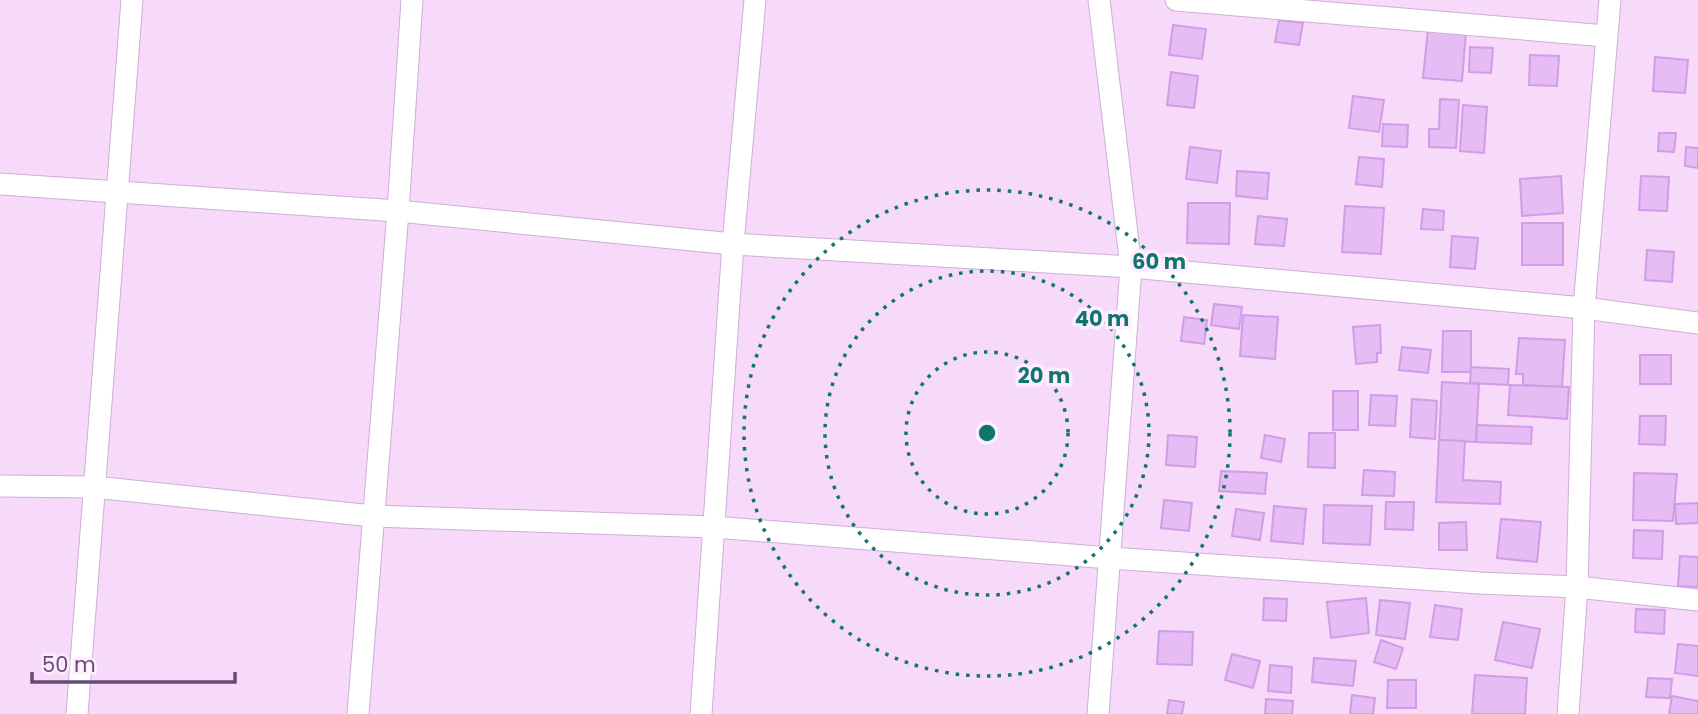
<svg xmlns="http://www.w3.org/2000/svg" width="1698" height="714" viewBox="0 0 1698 714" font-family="Poppins,sans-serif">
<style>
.residential{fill:#f7d9fa}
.building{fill:#e5bcf3;stroke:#d29ce6;stroke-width:2}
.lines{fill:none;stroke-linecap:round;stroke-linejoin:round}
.street-casing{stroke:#cdb0d4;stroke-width:23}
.street{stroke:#fff;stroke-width:21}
.ring{fill:none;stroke:#0f766e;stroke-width:3.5;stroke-dasharray:3.5 7}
.centre{fill:#0f766e;stroke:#feecff;stroke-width:3.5}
.ring-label{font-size:21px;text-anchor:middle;font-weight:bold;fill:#0f766e;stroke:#feecff;stroke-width:7;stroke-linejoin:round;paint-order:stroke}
</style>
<rect width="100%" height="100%" fill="#fce5fd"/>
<rect class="residential" x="0" y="0" width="1698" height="714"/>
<g class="building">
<polygon points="1279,20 1303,23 1299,45 1275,42"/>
<polygon points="1173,25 1206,29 1202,59 1169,55"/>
<polygon points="1428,29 1466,32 1462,81 1423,78"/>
<polygon points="1470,47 1493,48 1491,73 1469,72"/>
<polygon points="1530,55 1559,56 1557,86 1529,85"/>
<polygon points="1655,57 1688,60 1685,93 1653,91"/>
<polygon points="1171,72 1198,76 1194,108 1167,105"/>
<polygon points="1353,96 1384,100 1379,132 1349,128"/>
<polygon points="1440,99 1459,100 1456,148 1429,147 1429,129 1439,129"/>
<polygon points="1463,105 1487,107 1484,153 1460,151"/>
<polygon points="1383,124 1408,125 1407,147 1382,146"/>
<polygon points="1659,133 1676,133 1674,152 1658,151"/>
<polygon points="1190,147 1221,151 1217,183 1186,179"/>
<polygon points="1686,147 1698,148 1698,168 1685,166"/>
<polygon points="1359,157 1384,159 1382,187 1356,184"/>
<polygon points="1237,171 1269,173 1267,199 1236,196"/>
<polygon points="1561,176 1563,213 1522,216 1520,179"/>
<polygon points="1641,176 1669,177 1667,211 1639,210"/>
<polygon points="1188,203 1230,203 1229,244 1187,243"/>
<polygon points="1345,206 1384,208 1381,254 1342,252"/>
<polygon points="1423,209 1444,211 1443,230 1421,229"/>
<polygon points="1258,216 1287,219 1284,246 1255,244"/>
<rect x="1522" y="223" width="41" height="42"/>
<polygon points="1452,236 1478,238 1475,269 1450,267"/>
<polygon points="1647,250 1674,252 1672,282 1645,280"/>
<polygon points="1214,304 1242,307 1239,329 1211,325"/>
<polygon points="1243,315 1278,317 1275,359 1240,356"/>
<polygon points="1184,317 1207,320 1204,344 1181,341"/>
<polygon points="1380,325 1381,353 1377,353 1377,362 1356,364 1353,327"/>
<polygon points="1443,331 1471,331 1471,372 1442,372"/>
<polygon points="1519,338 1565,340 1562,387 1523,385 1523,374 1516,374"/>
<polygon points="1402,347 1431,350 1428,373 1399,370"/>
<rect x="1640" y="355" width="31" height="29"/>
<polygon points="1471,367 1509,369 1508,385 1470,383"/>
<polygon points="1442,382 1479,384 1476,442 1439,440"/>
<polygon points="1510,385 1569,387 1567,419 1508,415"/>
<rect x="1333" y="391" width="25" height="39"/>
<polygon points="1371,395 1397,396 1395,426 1369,425"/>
<polygon points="1412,399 1437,401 1435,439 1410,437"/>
<polygon points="1640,416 1666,416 1665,445 1639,444"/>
<polygon points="1477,425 1532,427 1531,444 1476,442"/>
<polygon points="1309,433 1335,433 1335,468 1308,467"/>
<polygon points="1168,435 1197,437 1195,467 1166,465"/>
<polygon points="1265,435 1285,439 1281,462 1261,458"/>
<polygon points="1439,440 1465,441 1463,480 1501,482 1500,504 1436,502"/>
<polygon points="1364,470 1395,472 1394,496 1362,495"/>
<polygon points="1221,471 1267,473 1265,494 1219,491"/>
<polygon points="1634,473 1677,474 1673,521 1633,520"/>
<polygon points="1164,500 1192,503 1189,531 1161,528"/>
<polygon points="1386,502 1414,502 1413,530 1385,529"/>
<polygon points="1698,503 1698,523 1676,524 1675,504"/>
<polygon points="1324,505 1372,506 1370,545 1323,543"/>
<polygon points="1274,506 1306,509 1303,544 1271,541"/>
<polygon points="1236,509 1264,513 1260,540 1232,536"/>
<polygon points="1501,519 1541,522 1537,562 1497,558"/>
<polygon points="1466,522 1467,550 1439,550 1439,523"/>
<polygon points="1634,530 1663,531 1662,559 1633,558"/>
<polygon points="1680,556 1698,557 1698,587 1678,586"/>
<polygon points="1264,598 1287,599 1286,621 1263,620"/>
<polygon points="1366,598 1369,633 1331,638 1327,602"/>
<polygon points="1380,600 1410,603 1405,639 1376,635"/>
<polygon points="1435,605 1462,609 1458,640 1430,637"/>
<polygon points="1636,609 1665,610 1664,634 1635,632"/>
<polygon points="1503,622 1540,629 1532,668 1495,660"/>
<polygon points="1159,631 1193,632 1192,665 1157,664"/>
<polygon points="1381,640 1403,648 1396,669 1374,662"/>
<polygon points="1678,644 1698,646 1698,676 1675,673"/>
<polygon points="1232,654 1260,661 1253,688 1225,680"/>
<polygon points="1314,658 1356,661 1353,686 1312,682"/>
<polygon points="1270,665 1292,667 1291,693 1268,691"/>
<polygon points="1475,675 1527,678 1525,714 1472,714"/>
<polygon points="1648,678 1672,679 1670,698 1646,697"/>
<polygon points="1388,680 1416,680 1416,708 1387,708"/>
<polygon points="1352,695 1375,698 1373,714 1350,714"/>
<polygon points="1672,696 1698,701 1698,714 1669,714"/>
<polygon points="1266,699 1293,701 1292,714 1265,714"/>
<polygon points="1169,700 1184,702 1182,714 1167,714"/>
</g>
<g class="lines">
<defs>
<g id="street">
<polyline points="1176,0 1606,36"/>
<polyline points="0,184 398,211 412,0"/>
<polyline points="0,486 94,487 373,516 714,527 1110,558 1480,583 1577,587 1698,600"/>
<polyline points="77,714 132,0"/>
<polyline points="358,714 398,211 733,244 1131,267 1584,308 1698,323"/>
<polyline points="701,714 733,244 755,0"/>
<polyline points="1098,714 1131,267 1099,0"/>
<polyline points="1568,714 1577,587 1584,308 1610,0"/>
</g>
</defs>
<use href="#street" class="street-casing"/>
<use href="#street" class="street"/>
</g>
<g class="ring">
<circle cx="987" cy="433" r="81"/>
<circle cx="987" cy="433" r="162"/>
<circle cx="987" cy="433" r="243"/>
</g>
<circle cx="987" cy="433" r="10" class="centre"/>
<g class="ring-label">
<text x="1159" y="269">60 m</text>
<text x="1102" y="326">40 m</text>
<text x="1044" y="383">20 m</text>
</g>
<path d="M32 672v10h203v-10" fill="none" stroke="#694a76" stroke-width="3.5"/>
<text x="42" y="672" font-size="21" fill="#694a76" stroke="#feecff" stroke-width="5" paint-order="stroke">50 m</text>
</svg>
